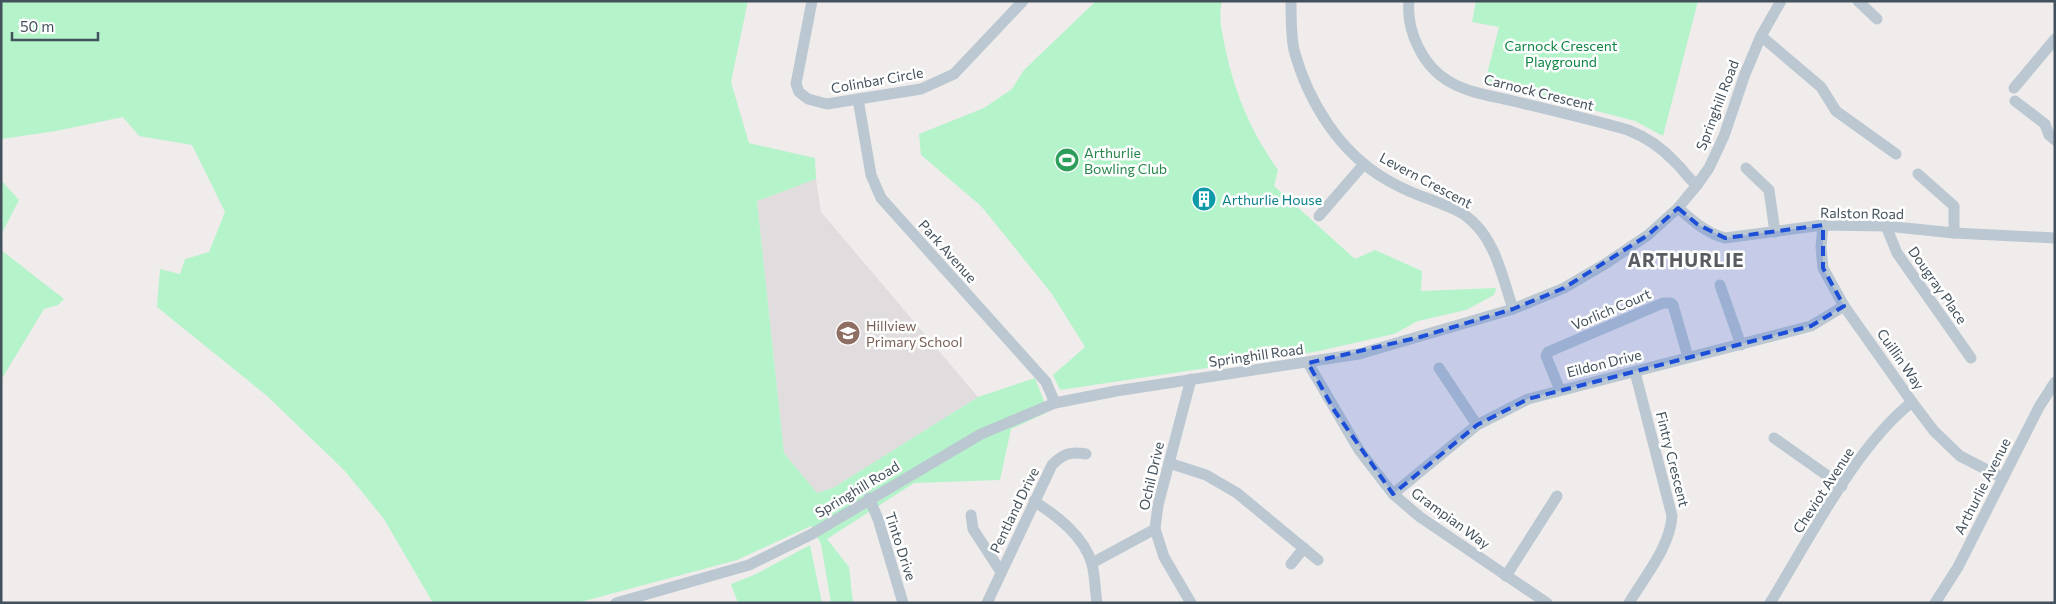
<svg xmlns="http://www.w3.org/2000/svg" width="2056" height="604" viewBox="0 0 2056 604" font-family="Commissioner,sans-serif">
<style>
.education{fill:#e1ddde}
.green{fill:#b5f3ca}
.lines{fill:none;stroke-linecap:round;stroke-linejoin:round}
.minor{stroke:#bbc8d1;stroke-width:11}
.marked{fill:#1d4ed8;fill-opacity:0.2;stroke:#1d4ed8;stroke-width:4;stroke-dasharray:10 6;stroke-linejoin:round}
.labels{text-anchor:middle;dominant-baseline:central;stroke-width:5;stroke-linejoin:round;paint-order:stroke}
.park-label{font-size:14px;fill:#0d8443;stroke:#fff}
.street-label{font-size:14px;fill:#43515c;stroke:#fff}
.leisure-label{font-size:14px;fill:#27864d;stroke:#fff;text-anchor:start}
.culture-label{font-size:14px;fill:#0d838f;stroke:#fff;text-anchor:start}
.education-label{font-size:14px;fill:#785e54;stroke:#fff;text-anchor:start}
.district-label{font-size:19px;font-weight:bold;letter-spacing:1px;fill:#595d62;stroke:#fff}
</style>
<rect width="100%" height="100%" fill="#f0ecec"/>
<polygon class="education" points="816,179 821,212 978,397 833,488 817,493 784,453 757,201"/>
<g class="green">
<polygon points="1,1 748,1 731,82 749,143 815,158 816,179 757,201 784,453 817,493 833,488 978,397 1035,378 1048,412 1011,429 1000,480 914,483 827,539 849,567 853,603 831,603 821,544 811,526 737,560 577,603 433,603 384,519 344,470 267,396 157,307 160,269 180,274 185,259 209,252 225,212 192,145 139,136 123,117 56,131 1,139"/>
<path d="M1096,1H1222C1218,17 1222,31 1225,47C1235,94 1250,130 1278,170L1274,186L1355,259L1375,250L1422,271L1421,291L1496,288L1494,295L1466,310L1418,321L1394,334L1314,352L1060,390L1053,375L1085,347L1052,294L981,206L921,155L919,134L984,108L1012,89L1024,70Z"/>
<polygon points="1476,1 1698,1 1663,136 1635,121 1485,82 1499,27 1472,22"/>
<polygon points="1,180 19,200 1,235"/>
<polygon points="1,250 64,299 58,305 44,309 1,380"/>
<polygon points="810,545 822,603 738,603 731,584 754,575"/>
</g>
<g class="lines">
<g class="minor">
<polyline points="812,1 796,84 799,92 808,99 827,104 921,89 954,74 1023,1"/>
<path d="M1291,1C1291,16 1291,36 1294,50C1308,102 1340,153 1387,180C1401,188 1417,195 1432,200C1443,205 1456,208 1466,216C1495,237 1502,276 1513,309"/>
<path d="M1409,1C1406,31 1423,67 1450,82C1469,93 1492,96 1513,101C1551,110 1590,119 1628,130C1646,137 1662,148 1675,162C1684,170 1686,177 1697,185"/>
<polyline points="1858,1 1877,19"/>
<polyline points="1761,36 1821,87 1836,111 1896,154"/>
<polyline points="2014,88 2055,39"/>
<polyline points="858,99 871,175 881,198 1046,382 1055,403"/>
<polyline points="2015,101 2045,124 2049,135 2055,140"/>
<polyline points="1746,168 1769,190 1775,232"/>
<polyline points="1918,174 1954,206 1954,233"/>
<path d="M1678,208C1693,221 1706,233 1725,238L1823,225L1886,226L1954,233L2055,238"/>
<polyline points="1319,216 1364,164"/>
<polyline points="1823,225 1821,247 1823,268 1844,306 1912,402 1934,431 1960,456 2003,478"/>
<polyline points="1886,226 1897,253 1971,358"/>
<polyline points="1720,285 1741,345"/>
<polyline points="1308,363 1359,450 1393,494 1420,517 1547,603"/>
<polyline points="1439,368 1477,425"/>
<polyline points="1560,390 1546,356 1548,352 1663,303 1671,303 1673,305 1688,357"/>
<polyline points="1774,438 1842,486"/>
<polyline points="1169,463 1206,475 1237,493 1318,560"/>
<polyline points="1393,494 1477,425 1528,399 1811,326 1844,306"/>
<polyline points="869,498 878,519 903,603"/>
<path d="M1034,501C1057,516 1084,536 1092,564C1095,576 1095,590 1097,603"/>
<polyline points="971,515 973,529 1001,572"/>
<polyline points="1092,563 1155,529"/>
<polyline points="1291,564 1304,548"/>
<polyline points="1506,576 1557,496"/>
<polyline points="616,603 749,565 812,534 981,434 1055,403 1116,391 1359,354 1513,309 1564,288 1605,264 1648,235 1678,208 1697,185 1709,168 1724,136 1745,74 1761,36 1781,1"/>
<path d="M987,603L1052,465C1063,454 1070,451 1086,454"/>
<polyline points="1191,603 1164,557 1155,529 1158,505 1191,379"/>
<path d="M1629,603C1645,576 1670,547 1672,516L1635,372"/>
<path d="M1770,603C1809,540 1855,447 1912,402"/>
<polyline points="1935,603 1958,567 2039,407 2055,382"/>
</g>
</g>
<path class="marked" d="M1678,208L1697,224L1725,238L1823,225V268L1844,306L1811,326L1528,399L1477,425L1393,494L1334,410L1308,363L1420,337L1513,309L1564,288L1648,235Z"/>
<defs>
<symbol id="stadium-disc" viewBox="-11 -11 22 22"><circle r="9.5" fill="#2e9e5b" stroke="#fff"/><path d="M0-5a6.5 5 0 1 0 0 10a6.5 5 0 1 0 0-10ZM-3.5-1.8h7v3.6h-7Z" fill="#fff"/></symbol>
<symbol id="building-disc" viewBox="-11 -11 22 22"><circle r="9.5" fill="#0f9aa8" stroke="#fff"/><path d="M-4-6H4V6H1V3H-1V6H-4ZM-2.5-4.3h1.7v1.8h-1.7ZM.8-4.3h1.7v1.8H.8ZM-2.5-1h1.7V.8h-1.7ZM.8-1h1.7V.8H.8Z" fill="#fff"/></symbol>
<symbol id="school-disc" viewBox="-11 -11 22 22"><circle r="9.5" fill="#8d6e63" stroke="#fff"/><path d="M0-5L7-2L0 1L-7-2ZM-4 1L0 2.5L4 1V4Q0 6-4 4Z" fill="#fff"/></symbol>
</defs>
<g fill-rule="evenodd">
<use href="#stadium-disc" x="1053" y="146" width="28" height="28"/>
<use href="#building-disc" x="1190" y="185" width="28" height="28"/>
<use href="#school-disc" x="834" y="319" width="28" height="28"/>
</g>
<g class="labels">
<g class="park-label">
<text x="1561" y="45">Carnock Crescent<tspan x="1561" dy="16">Playground</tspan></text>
</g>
<g class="street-label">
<text transform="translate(877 80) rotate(-10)">Colinbar Circle</text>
<text transform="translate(1539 92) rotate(14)">Carnock Crescent</text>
<text transform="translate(1717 105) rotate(-69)">Springhill Road</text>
<text transform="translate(1426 180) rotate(28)">Levern Crescent</text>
<text transform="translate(1862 213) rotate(1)">Ralston Road</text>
<text transform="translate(948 251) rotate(48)">Park Avenue</text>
<text transform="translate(1938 285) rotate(55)">Dougray Place</text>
<text transform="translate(1611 309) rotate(-23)">Vorlich Court</text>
<text transform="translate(1256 355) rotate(-8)">Springhill Road</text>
<text transform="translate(1901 359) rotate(55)">Cuillin Way</text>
<text transform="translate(1604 363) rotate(-14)">Eildon Drive</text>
<text transform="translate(1673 459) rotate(76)">Fintry Crescent</text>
<text transform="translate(1151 476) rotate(-77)">Ochil Drive</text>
<text transform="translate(1982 486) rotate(-63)">Arthurlie Avenue</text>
<text transform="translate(857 489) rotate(-31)">Springhill Road</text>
<text transform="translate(1823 490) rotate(-57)">Cheviot Avenue</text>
<text transform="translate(1014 510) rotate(-64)">Pentland Drive</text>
<text transform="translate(1451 518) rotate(36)">Grampian Way</text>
<text transform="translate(901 546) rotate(72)">Tinto Drive</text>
</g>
<g class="leisure-label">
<text x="1084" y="152">Arthurlie<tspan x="1084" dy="16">Bowling Club</tspan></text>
</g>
<g class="culture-label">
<text x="1222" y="199">Arthurlie House</text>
</g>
<g class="education-label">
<text x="866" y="325">Hillview<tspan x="866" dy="16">Primary School</tspan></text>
</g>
<g class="district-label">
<text x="1686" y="259">ARTHURLIE</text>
</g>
</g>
<rect width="2056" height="604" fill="none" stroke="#43515c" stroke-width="5"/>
<path d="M12 32v8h86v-8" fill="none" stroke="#43515c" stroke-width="2.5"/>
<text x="20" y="32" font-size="15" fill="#43515c" stroke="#ffffff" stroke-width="4" paint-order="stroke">50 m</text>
</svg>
